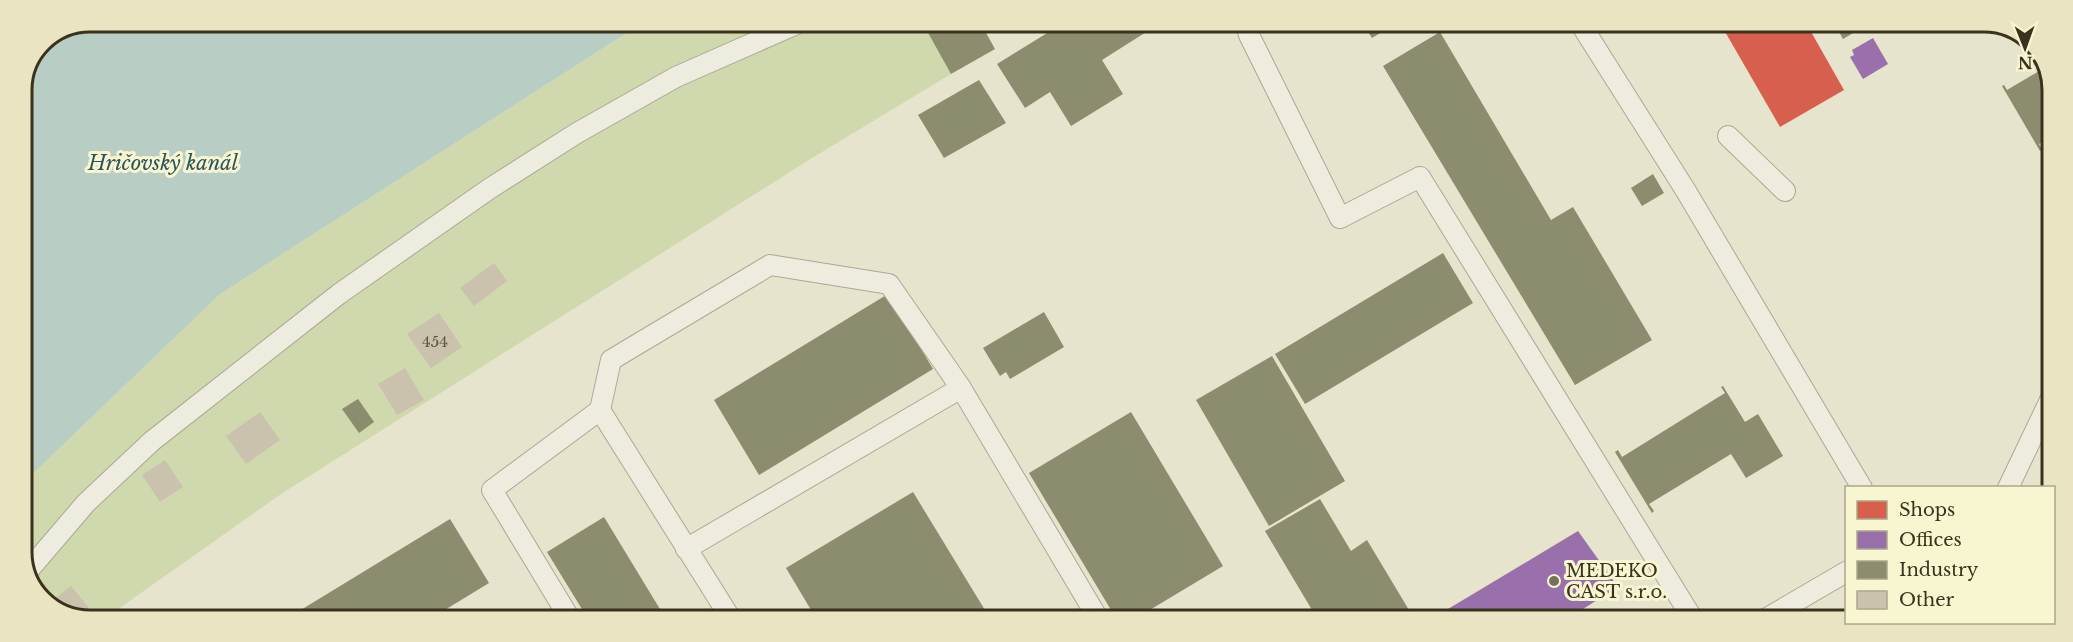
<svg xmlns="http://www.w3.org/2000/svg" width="2073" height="642" viewBox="0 0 2073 642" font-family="'Libre Baskerville',serif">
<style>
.green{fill:#cfd9ad}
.water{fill:#b8cdc4}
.shops{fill:#d6604d}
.offices{fill:#9970ab}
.industry{fill:#8c8c6e}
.building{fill:#cac2ad}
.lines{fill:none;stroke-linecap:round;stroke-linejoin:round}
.lane-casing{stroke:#aba895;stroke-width:22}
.lane{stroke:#eeecde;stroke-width:20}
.poi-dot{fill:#77705a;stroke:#f8f5d1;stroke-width:2}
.labels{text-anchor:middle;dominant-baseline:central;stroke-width:6;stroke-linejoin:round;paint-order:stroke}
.number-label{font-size:15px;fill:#5f5641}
.poi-label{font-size:18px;fill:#3b321d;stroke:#f8f5d1;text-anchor:start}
.water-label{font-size:20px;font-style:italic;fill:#2b555c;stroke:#f8f5d1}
.rim{fill:none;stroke:#3b321d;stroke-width:3}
</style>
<rect width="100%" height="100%" fill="#e6e4cc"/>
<polygon class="green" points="653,22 922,22 951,74 812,158 281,494 104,619 71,619 35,595 21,557 21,485 220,294 625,34"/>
<polygon class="water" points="89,21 653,22 625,34 220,294 21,485 21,89 41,41"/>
<polygon class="shops" points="1720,23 1806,23 1844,90 1780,127"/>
<g class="offices">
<polygon points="1873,38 1888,64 1863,79 1850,57 1854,55 1852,50"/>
<polygon points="1578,531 1618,587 1575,614 1586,620 1449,620 1443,612"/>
</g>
<g class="industry">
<polygon points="922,22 980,22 995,49 951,74"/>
<polygon points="1065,22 1162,22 1102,60 1123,94 1071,126 1050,92 1025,108 997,64"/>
<polygon points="1362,23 1397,23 1372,38"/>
<polygon points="1834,23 1863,23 1865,26 1843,39"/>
<polygon points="1440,32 1551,220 1573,207 1652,340 1575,385 1383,66"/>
<polygon points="2021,35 2035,45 2052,85 2052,137 2039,144 2042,149 2040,151 2002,86 2004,85 2007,90 2041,70"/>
<polygon points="979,80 1006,123 944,158 918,115"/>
<polygon points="1653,174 1664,193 1642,206 1631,188"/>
<polygon points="1443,253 1473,303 1305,404 1275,354"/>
<polygon points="888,294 933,369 759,475 714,400"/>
<polygon points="1044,312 1064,347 1010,379 1006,372 1000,376 983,348"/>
<polygon points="1272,356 1345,481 1269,526 1196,400"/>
<polygon points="1723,386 1745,422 1758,414 1783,456 1746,478 1731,454 1649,504 1654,511 1652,513 1615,452 1618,450 1622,457 1725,393 1721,387"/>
<polygon points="358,399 374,422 359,433 342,409"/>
<polygon points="1131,412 1223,566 1133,620 1117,620 1029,473"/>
<polygon points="913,492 991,620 817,620 786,568"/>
<polygon points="1320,499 1351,551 1367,540 1415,620 1318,620 1265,531"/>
<polygon points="604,517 666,619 588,619 547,552"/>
<polygon points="450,519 489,583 430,619 286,619"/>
</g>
<g class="building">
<polygon points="494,263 507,281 474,306 460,288"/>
<polygon points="439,313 462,347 431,368 407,334"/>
<polygon points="405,368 424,400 397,415 378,384"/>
<polygon points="260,412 280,440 246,464 226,436"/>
<polygon points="165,460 183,487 160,502 142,475"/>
<polygon points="71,586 89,608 76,619 71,619 49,603"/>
</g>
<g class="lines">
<defs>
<g id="lane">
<polyline points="1245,22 1249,35 1340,218 1420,177 1694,621"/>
<polyline points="1580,23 1686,191 1862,488"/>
<polyline points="1728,136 1785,191"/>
<polyline points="600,410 731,619"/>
<polyline points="2008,488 2050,400"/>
<polyline points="686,549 961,388"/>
<polyline points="27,572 86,503 152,441 339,294 489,189 577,133 676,77 801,22"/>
<polyline points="570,619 492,490 600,410 611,360 770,265 889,284 961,388 1099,620"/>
<polyline points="1762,621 1846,572"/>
</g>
</defs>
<use href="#lane" class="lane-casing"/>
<use href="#lane" class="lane"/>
</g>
<circle class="poi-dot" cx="1554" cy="581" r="6"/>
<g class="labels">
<g class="number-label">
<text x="435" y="341">454</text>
</g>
<g class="poi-label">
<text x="1566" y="571">MEDEKO<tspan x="1566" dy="21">CAST s.r.o.</tspan></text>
</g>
<g class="water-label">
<text x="163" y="163">Hričovský kanál</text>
</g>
</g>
<path d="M0 0H2073V642H0ZM90 32H1984A58 58 0 0 1 2042 90V552A58 58 0 0 1 1984 610H90A58 58 0 0 1 32 552V90A58 58 0 0 1 90 32Z" fill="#e9e5c3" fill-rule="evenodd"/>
<path class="rim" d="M90 32H1984A58 58 0 0 1 2042 90V552A58 58 0 0 1 1984 610H90A58 58 0 0 1 32 552V90A58 58 0 0 1 90 32Z"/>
<rect x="1845" y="486" width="210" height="138" fill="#f8f5d1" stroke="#aca789" stroke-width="1.5"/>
<rect x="1857" y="501" width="30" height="18" fill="#d6604d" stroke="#aca789" stroke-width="1.5"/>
<text x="1899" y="516" font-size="18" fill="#3b321d">Shops</text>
<rect x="1857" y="531" width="30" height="18" fill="#9970ab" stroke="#aca789" stroke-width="1.5"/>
<text x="1899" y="546" font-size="18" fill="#3b321d">Offices</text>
<rect x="1857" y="561" width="30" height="18" fill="#8c8c6e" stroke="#aca789" stroke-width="1.5"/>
<text x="1899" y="576" font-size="18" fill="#3b321d">Industry</text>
<rect x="1857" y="591" width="30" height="18" fill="#cac2ad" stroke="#aca789" stroke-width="1.5"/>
<text x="1899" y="606" font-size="18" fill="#3b321d">Other</text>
<g transform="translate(2025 48) rotate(179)" stroke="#f8f5d1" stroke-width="4.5" paint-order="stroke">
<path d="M0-4.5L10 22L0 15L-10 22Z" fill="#3b321d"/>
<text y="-9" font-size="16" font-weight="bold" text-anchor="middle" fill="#3b321d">N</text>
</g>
</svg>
